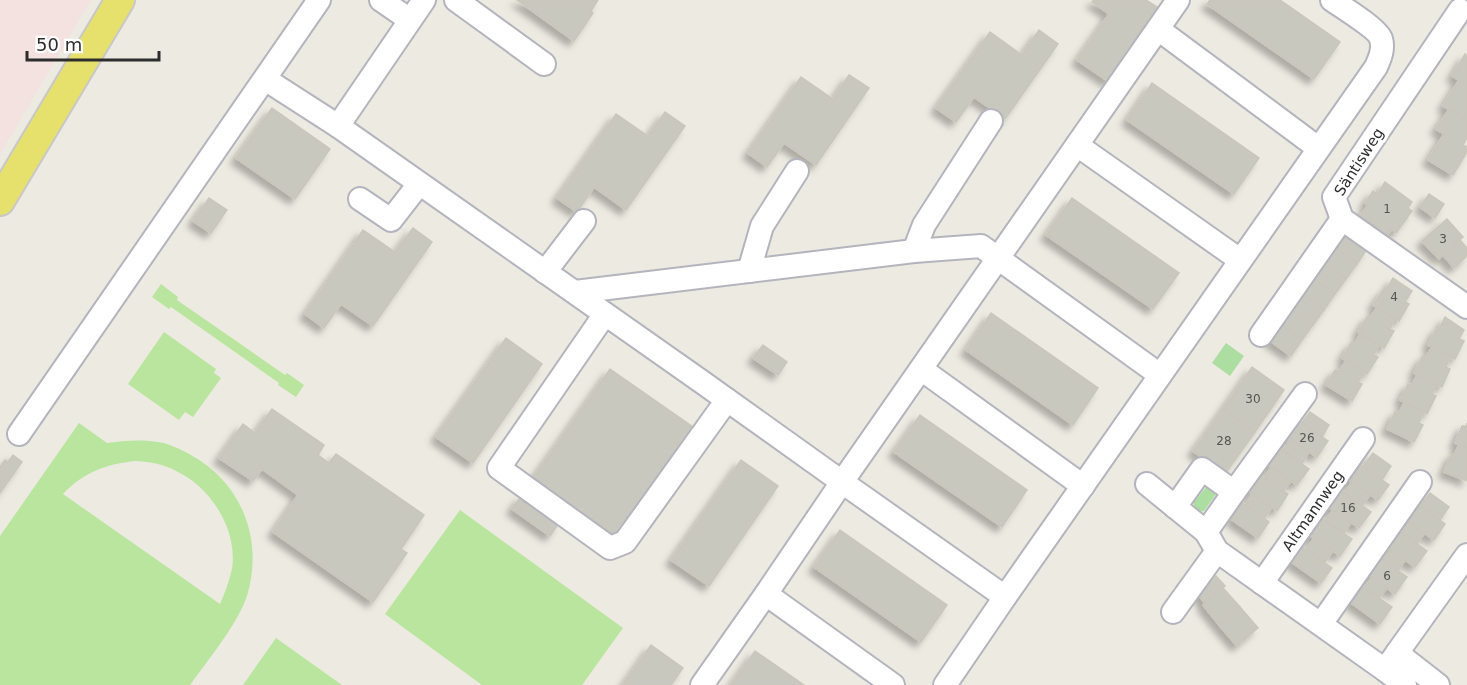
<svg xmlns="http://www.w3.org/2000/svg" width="1467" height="685" viewBox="0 0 1467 685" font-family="'DejaVu Sans',sans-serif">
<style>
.medical{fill:#f3e2df}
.green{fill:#acdea2}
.pitch{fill:#bae59f;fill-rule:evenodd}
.building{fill:#c9c8bf;stroke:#c9c6ba;stroke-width:1.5;filter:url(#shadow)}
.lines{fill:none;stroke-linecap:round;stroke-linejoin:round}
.minor-casing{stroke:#b4b4bf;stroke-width:26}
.major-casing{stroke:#c8c8c8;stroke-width:32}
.minor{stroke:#fff;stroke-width:22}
.major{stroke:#e6e06d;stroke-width:28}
.labels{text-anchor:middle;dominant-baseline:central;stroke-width:6;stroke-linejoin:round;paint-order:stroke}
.number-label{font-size:12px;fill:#545452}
.street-label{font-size:15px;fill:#2d2d2d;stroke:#fff}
</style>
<defs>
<filter id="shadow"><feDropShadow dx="-5.5" dy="5.5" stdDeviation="3" flood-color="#0004"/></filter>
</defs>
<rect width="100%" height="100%" fill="#edeae1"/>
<polygon class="medical" points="0,0 91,0 0,154"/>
<g class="green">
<polygon points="1226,343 1244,356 1230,376 1212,363"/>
<polygon points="1207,486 1217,491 1216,494 1204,511 1198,512 1194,508 1194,502"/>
</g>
<g class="pitch">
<polygon points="161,284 178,297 177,300 285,375 287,373 304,385 296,397 278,385 279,383 171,307 169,309 152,297"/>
<polygon points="164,332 216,369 214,373 221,378 193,417 185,412 179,420 128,384"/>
<path d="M79,423L107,443C124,441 139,439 157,442C168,443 180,449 191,455C242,483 264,540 247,596C237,625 208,660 190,685H0V536ZM136,461C150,462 164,464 176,471C211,487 238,530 232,569C229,581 225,593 220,604L63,494C84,472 106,464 136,461Z"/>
<polygon points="460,510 623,628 582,685 482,685 385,614"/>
<polygon points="276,638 342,685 243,685"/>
</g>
<g class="building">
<polygon points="517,0 598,0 591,11 593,13 574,41"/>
<polygon points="1094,0 1146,0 1160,9 1109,82 1077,60 1109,14 1092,2"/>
<polygon points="1210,0 1280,0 1340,42 1314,79 1207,4"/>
<polygon points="1039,30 1058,44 1005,119 974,97 956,122 936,108 990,32 1022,55"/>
<polygon points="1465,54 1467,56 1467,121 1443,106 1459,80 1452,76"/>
<polygon points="849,75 869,88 816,165 784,143 767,167 748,153 801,77 833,99"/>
<polygon points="1152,83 1259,158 1234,194 1127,120"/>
<polygon points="272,108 330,149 295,199 236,158"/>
<polygon points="1449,109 1467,121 1467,138 1463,145 1467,147 1467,152 1453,175 1428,160 1444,134 1436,129"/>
<polygon points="665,112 685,126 626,210 594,187 577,212 557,198 616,114 648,136"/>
<polygon points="1385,182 1412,202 1408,208 1412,211 1396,233 1392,229 1387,235 1360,216 1368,205 1365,203 1373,191 1377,194"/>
<polygon points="1429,194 1444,204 1435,218 1420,207"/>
<polygon points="209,198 227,210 211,233 193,221"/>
<polygon points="1072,198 1179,273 1153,309 1046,235"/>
<polygon points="1447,219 1463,237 1439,259 1422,241"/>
<polygon points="413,228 432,242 373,326 341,304 324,328 305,314 363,230 395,252"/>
<polygon points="1345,232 1367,249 1357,264 1334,247"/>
<polygon points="1460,240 1467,248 1467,256 1454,268 1443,255"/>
<polygon points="1334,247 1357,264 1346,279 1323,263"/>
<polygon points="1323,263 1346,279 1335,294 1312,278"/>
<polygon points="1312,278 1335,294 1324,310 1301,294"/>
<polygon points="1393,278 1412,291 1405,302 1409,304 1399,321 1373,305 1383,290 1386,290"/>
<polygon points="1301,294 1324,310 1313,325 1291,309"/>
<polygon points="1377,307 1395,318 1390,329 1394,331 1384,348 1358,332 1367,317 1371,317"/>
<polygon points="1291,309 1313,325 1302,340 1280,324"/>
<polygon points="991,313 1098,388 1073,425 966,350"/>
<polygon points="1445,317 1464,330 1459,339 1464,341 1455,359 1428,345 1436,329 1439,329"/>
<polygon points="1280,324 1302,340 1291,356 1269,340"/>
<polygon points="1360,334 1379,345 1374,355 1378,357 1367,374 1342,358 1351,343 1355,343"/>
<polygon points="506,338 542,364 473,463 436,437"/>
<polygon points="763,345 787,362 778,375 753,358"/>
<polygon points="1432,347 1451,356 1446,367 1450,369 1442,387 1414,373 1422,357 1426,357"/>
<polygon points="1346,361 1364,372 1358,382 1362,384 1352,401 1326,385 1335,370 1339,371"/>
<polygon points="1252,367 1284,390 1255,432 1223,409"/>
<polygon points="610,369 693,427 615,538 532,480"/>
<polygon points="1417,375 1437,384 1432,394 1436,396 1427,414 1400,400 1408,384 1412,385"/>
<polygon points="1404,403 1423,412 1419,423 1423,425 1414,442 1387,429 1395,412 1399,413"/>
<polygon points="272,409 324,445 318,455 329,463 336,454 424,515 401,549 407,553 373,602 273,532 298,495 262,469 253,481 219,458 243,424 255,433"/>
<polygon points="1223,409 1255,432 1225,474 1193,451"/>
<polygon points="1310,412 1329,425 1322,437 1302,423"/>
<polygon points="920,415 1027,490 1002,527 894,452"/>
<polygon points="1299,421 1328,441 1317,457 1288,438"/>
<polygon points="1467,423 1467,448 1455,443 1462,426 1466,426"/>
<polygon points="1290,439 1309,452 1302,464 1283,450"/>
<polygon points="1459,445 1467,448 1467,481 1444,472 1451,455 1454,455"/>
<polygon points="1280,449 1309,469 1297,485 1268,465"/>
<polygon points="1373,453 1391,466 1382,480 1363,467"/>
<polygon points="13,455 22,462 0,493 0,467 5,460 8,462"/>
<polygon points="741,460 778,486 709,586 671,560"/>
<polygon points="1358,463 1389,485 1378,500 1347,479"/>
<polygon points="1271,467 1291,481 1283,492 1264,478"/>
<polygon points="1261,476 1288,494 1277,511 1250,492"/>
<polygon points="1352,482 1370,495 1362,506 1344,493"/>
<polygon points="1340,490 1371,512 1359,528 1328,507"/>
<polygon points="1430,493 1449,507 1440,520 1420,506"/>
<polygon points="1252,494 1272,507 1264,519 1245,506"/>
<polygon points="521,496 559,523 550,536 512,509"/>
<polygon points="1242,503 1269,522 1258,538 1231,519"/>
<polygon points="1417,504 1445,524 1434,540 1406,520"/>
<polygon points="1333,510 1351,523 1344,533 1325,520"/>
<polygon points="1321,518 1352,539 1340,556 1309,535"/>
<polygon points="1409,522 1424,534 1417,544 1402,533"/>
<polygon points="840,530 947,605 921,642 814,567"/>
<polygon points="1399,531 1427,551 1415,567 1387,547"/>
<polygon points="1314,538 1333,551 1325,562 1306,549"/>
<polygon points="1301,546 1332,568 1321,583 1290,561"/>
<polygon points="1390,549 1405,560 1398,571 1383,560"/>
<polygon points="1380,558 1407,577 1395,594 1368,574"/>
<polygon points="1216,576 1225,586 1205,603 1196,592"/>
<polygon points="1372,577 1387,588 1379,598 1364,588"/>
<polygon points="1361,586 1392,607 1380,624 1350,602"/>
<polygon points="1223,588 1240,607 1219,625 1203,605"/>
<polygon points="1240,607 1258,628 1237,646 1219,625"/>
<polygon points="651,645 683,668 671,685 623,685"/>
<polygon points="755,651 804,685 731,685"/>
</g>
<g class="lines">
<defs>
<g id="minor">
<polyline points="381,0 410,20"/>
<polyline points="424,0 338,126 702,382 842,482 1178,0"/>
<polyline points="456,0 544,64"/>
<polyline points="1460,10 1334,197 1342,219 1467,307"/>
<polyline points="1158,29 1318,148"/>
<polyline points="265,79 338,126"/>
<polyline points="1077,145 1240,260"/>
<polyline points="360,199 391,220 419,184"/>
<polyline points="914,251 924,225 991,121"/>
<polyline points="749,271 762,226 797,171"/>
<polyline points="545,272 584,221"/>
<polyline points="575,292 914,251 981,246 1160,375"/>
<polyline points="605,314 499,468 610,548 625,542 727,400"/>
<polyline points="1261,335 1342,219"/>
<polyline points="921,369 1083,486"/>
<polyline points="19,434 319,0"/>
<polyline points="1147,484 1206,532 1217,551 1385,670 1397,653 1438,685"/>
<polyline points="1234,492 1305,394"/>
<polyline points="1175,507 1202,469 1234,492 1206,532"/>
<polyline points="1262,583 1363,439"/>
<polyline points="766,594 893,685"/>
<polyline points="1173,612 1217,551"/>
<polyline points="1321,624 1420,482"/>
<polyline points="1397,653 1467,555"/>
<polyline points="1385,670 1405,685"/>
<polyline points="702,685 766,594 842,482 1005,597"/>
<path d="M945,685L1005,597L1376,67C1380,58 1384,49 1381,39C1378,29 1342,7 1332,0"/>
</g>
<polyline id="major" points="0,201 120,0"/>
</defs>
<use href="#minor" class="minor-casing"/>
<use href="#major" class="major-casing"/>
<use href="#minor" class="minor"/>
<use href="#major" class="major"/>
</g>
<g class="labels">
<g class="number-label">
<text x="1387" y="209">1</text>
<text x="1443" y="239">3</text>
<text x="1394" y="297">4</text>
<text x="1253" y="399">30</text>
<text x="1307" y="438">26</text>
<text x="1224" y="441">28</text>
<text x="1348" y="508">16</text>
<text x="1387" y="576">6</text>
</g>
<g class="street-label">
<text transform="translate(1359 162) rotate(-57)">Säntisweg</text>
<text transform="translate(1313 511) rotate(-55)">Altmannweg</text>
</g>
</g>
<path d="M27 51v9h132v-9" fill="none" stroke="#2d2d2d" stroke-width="3"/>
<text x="36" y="51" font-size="18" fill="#2d2d2d" stroke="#ffffff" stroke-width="4.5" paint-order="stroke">50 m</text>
</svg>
